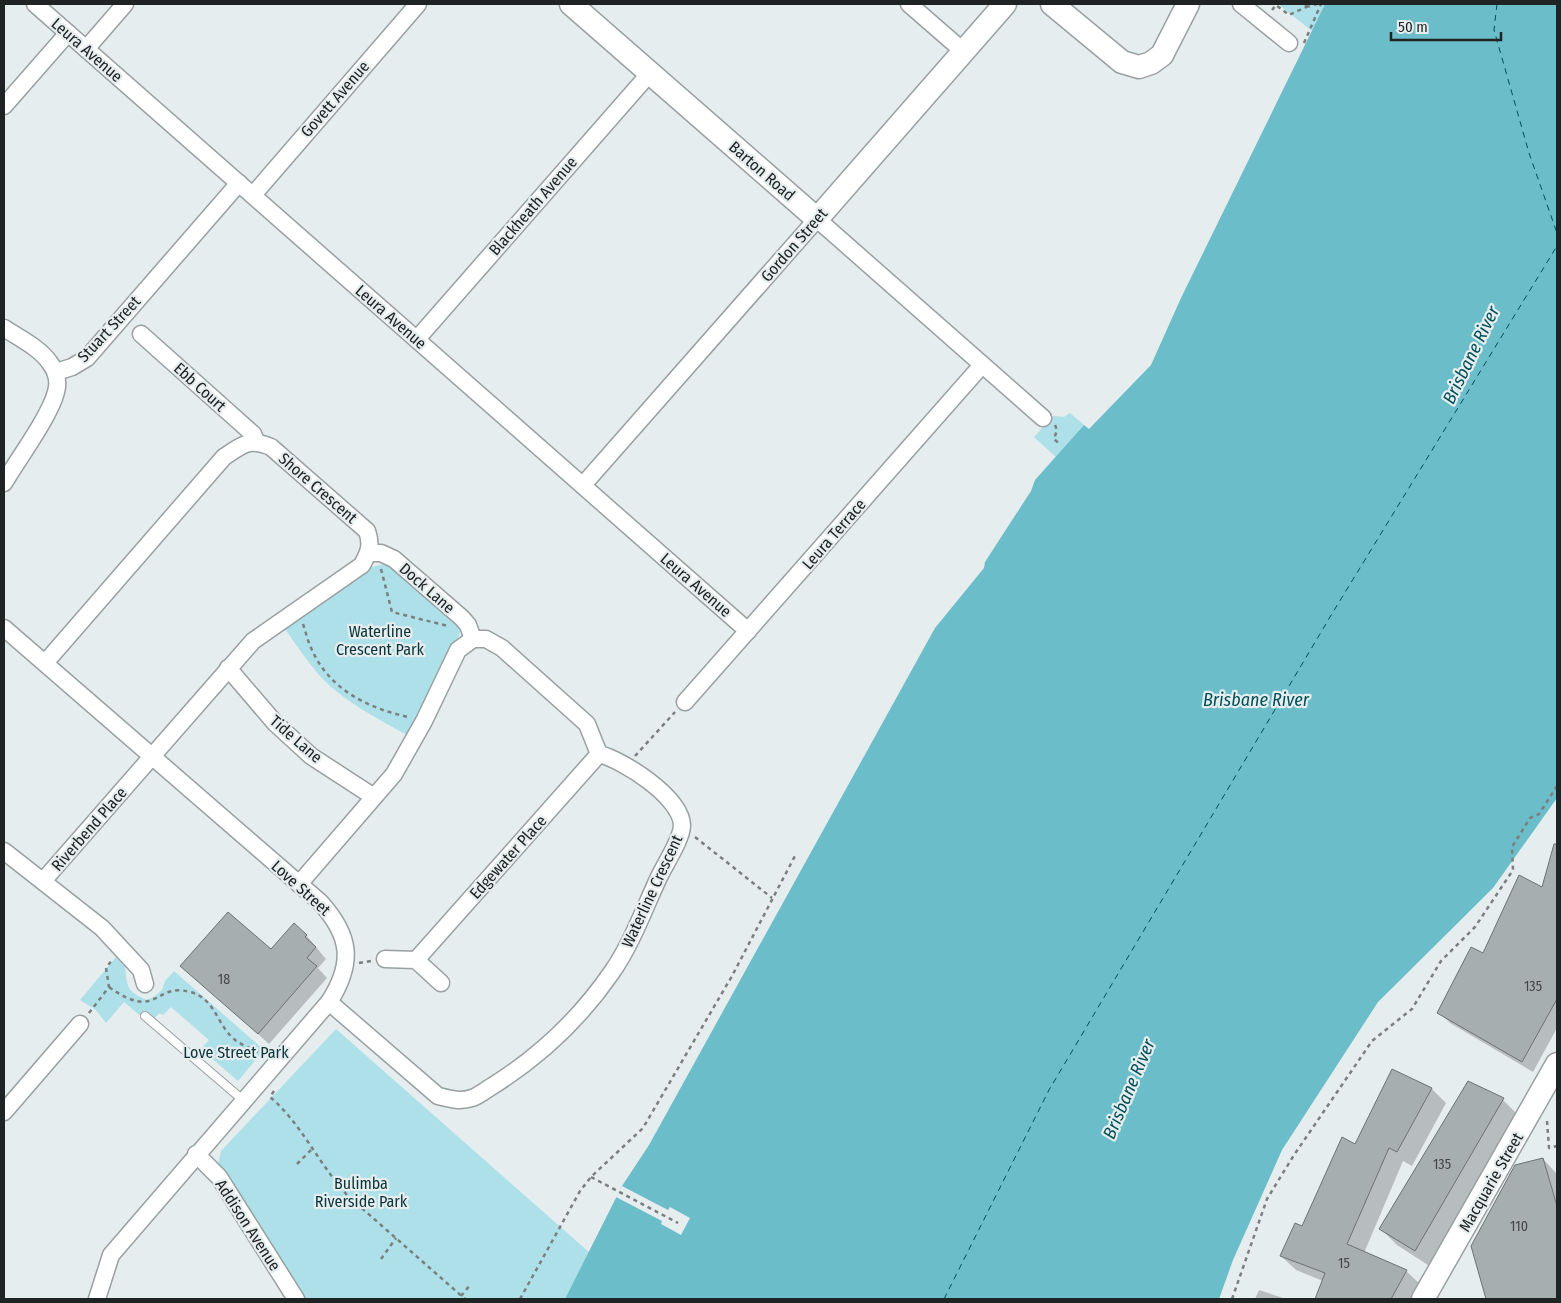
<svg xmlns="http://www.w3.org/2000/svg" width="1561" height="1303" viewBox="0 0 1561 1303" font-family="'Fira Sans Condensed',sans-serif">
<style>
.green{fill:#ade0e8}
.water{fill:#6abdc9}
.pier{fill:#e5edee}
.shadow{fill:#0003}
.lines{fill:none;stroke-linecap:round;stroke-linejoin:round}
.ferry{stroke:#004f58;stroke-width:1;stroke-dasharray:6 5;stroke-linecap:butt}
.building{fill:#a6aeaf;stroke:#6b7273}
.lane-casing{stroke:#98a0a1;stroke-width:10}
.street-casing{stroke:#98a0a1;stroke-width:19}
.secondary-casing{stroke:#98a0a1;stroke-width:25}
.path{stroke:#7a7f7f;stroke-width:2.5;stroke-dasharray:4 4;stroke-linecap:butt}
.lane{stroke:#fff;stroke-width:8}
.street{stroke:#fff;stroke-width:16}
.secondary{stroke:#fff;stroke-width:22}
.labels{text-anchor:middle;dominant-baseline:central;stroke-width:4.5;stroke-linejoin:round;paint-order:stroke}
.number-label{font-size:14px;fill:#424646}
.street-label{font-size:16px;fill:#202323;stroke:#e5edee}
.park-label{font-size:16px;fill:#0b343a;stroke:#e5edee}
.water-label{font-size:18px;font-style:italic;fill:#004f58;stroke:#e5edee}
</style>
<rect width="100%" height="100%" fill="#e5edee"/>
<g class="green">
<polygon points="1278,4 1325,4 1312,31"/>
<polygon points="1070,413 1084,425 1056,457 1034,437 1053,416 1064,417"/>
<path d="M392,562L461,623L459,636L452,645L407,735C377,718 344,702 320,676C307,661 295,643 283,626L369,568Z"/>
<path d="M116,957L125,967C127,987 127,992 147,1000L155,996L162,990L165,981L174,971L264,1050L238,1081L201,1049L209,1040L171,1007L163,1015L159,1013L150,1024L124,1002L106,1023L96,1010L80,1000Z"/>
<polygon points="336,1029 590,1253 565,1299 302,1299 218,1165 221,1151"/>
</g>
<polygon class="water" points="1325,4 1557,4 1557,798 1493,888 1378,1002 1282,1150 1233,1260 1219,1299 565,1299 622,1186 649,1145 935,628 984,568 985,562 1031,491 1035,480 1084,425 1089,429 1151,365 1181,298"/>
<polygon class="pier" points="622,1186 668,1210 670,1207 690,1218 681,1235 661,1224 662,1221 616,1197"/>
<g class="shadow">
<polygon points="1552,854 1557,855 1557,1028 1533,1072 1450,1023 1439,1012 1484,955 1542,889"/>
<polygon points="306,935 326,959 318,968 327,978 269,1044 182,966 271,951"/>
<polygon points="1469,1083 1503,1100 1519,1116 1431,1267 1397,1245 1381,1229"/>
<polygon points="1432,1089 1446,1103 1412,1166 1403,1161 1364,1253 1406,1271 1421,1285 1413,1299 1316,1299 1323,1281 1296,1270 1281,1256 1303,1227 1356,1145"/>
<polygon points="1543,1159 1557,1174 1557,1299 1487,1299 1472,1246"/>
<polygon points="1259,1290 1286,1299 1255,1299"/>
</g>
<g class="lines">
<g class="ferry">
<polyline points="1497,4 1494,30 1529,153 1557,233"/>
<polyline points="944,1299 1049,1090 1333,612 1557,246"/>
</g>
</g>
<g class="building">
<polygon points="1554,844 1557,844 1557,999 1522,1062 1437,1013 1471,947 1483,953 1519,875 1542,887"/>
<polygon points="228,912 271,949 294,923 307,935 305,937 316,947 307,958 317,966 258,1034 180,966"/>
<polygon points="1392,1069 1432,1088 1397,1152 1389,1148 1347,1244 1407,1270 1391,1299 1315,1299 1325,1273 1280,1256 1295,1223 1302,1226 1342,1137 1355,1144"/>
<polygon points="1468,1081 1504,1098 1415,1251 1379,1229"/>
<polygon points="1543,1158 1557,1206 1557,1299 1486,1299 1471,1246 1515,1165"/>
</g>
<g class="lines">
<defs>
<polyline id="lane" points="145,1016 244,1101"/>
<g id="street">
<polyline points="35,4 748,631"/>
<polyline points="909,4 963,51"/>
<polyline points="1241,4 1289,43"/>
<polyline points="86,49 125,4"/>
<polyline points="4,106 68,33"/>
<polyline points="253,195 418,4"/>
<path d="M4,328C19,338 40,348 50,363C56,371 59,382 56,392C50,416 18,459 4,483"/>
<polyline points="141,334 253,434 256,441"/>
<polyline points="417,339 650,73"/>
<polyline points="56,372 72,367 87,358 239,183"/>
<polyline points="583,485 817,219 1043,418"/>
<polyline points="369,553 381,553 394,559 462,618 468,625 473,639"/>
<path d="M4,628L320,902C351,936 354,963 329,1002L111,1255L97,1299"/>
<polyline points="228,668 275,723 311,756 374,797"/>
<polyline points="685,702 982,365"/>
<polyline points="4,851 102,928 141,970 145,984"/>
<path d="M43,881L253,641L362,565C369,552 372,545 367,531L271,447C248,438 244,444 224,457L45,663"/>
<path d="M299,884L394,774L424,721L458,650L473,639H486L502,648L587,724L599,754C623,760 681,797 682,825C682,839 665,864 659,877C644,909 632,943 612,972C581,1017 540,1056 494,1085C487,1089 479,1096 472,1098C460,1102 450,1099 438,1096L329,1002"/>
<polyline points="385,959 416,960 441,983"/>
<polyline points="416,960 599,754"/>
<polyline points="4,1112 80,1024"/>
<polyline points="196,1154 219,1177 296,1299"/>
</g>
<g id="secondary">
<polyline points="571,4 817,219 1005,4"/>
<polyline points="1052,4 1122,62 1139,67 1151,63 1162,55 1188,4"/>
<polyline points="1423,1299 1557,1064"/>
</g>
</defs>
<use href="#lane" class="lane-casing"/>
<use href="#street" class="street-casing"/>
<use href="#secondary" class="secondary-casing"/>
<g class="path">
<polyline points="1306,7 1317,4"/>
<polyline points="1272,10 1276,5 1289,15 1306,7 1306,4"/>
<polyline points="1304,43 1321,4"/>
<polyline points="1055,425 1057,430 1054,439 1061,445"/>
<polyline points="381,569 392,612 448,626"/>
<path d="M303,624C306,633 308,642 312,650C330,690 368,708 408,717"/>
<polyline points="635,756 675,712"/>
<polyline points="695,837 772,898"/>
<polyline points="359,963 371,961"/>
<path d="M109,987C158,1022 154,982 190,992C215,998 217,1025 234,1039C242,1046 254,1049 264,1055"/>
<polyline points="89,1013 109,987 106,968 112,960"/>
<path d="M274,1091L270,1097C302,1124 319,1165 348,1196L465,1299"/>
<polyline points="1547,1121 1549,1148 1557,1146"/>
<polyline points="297,1164 311,1150"/>
<polyline points="591,1177 678,1223"/>
<polyline points="381,1259 396,1238"/>
<polyline points="461,1296 471,1284"/>
<polyline points="520,1299 580,1191 591,1177 643,1128 732,976 796,854"/>
<polyline points="1232,1299 1267,1199 1294,1155 1372,1041 1412,1009 1441,961 1475,927 1513,870 1512,847 1530,818 1539,814 1557,786"/>
</g>
<use href="#lane" class="lane"/>
<use href="#street" class="street"/>
<use href="#secondary" class="secondary"/>
</g>
<g class="labels">
<g class="number-label">
<text x="224" y="979">18</text>
<text x="1533" y="986">135</text>
<text x="1442" y="1164">135</text>
<text x="1519" y="1226">110</text>
<text x="1344" y="1263">15</text>
</g>
<g class="street-label">
<text transform="translate(87 50) rotate(41)">Leura Avenue</text>
<text transform="translate(335 99) rotate(-49)">Govett Avenue</text>
<text transform="translate(762 171) rotate(41)">Barton Road</text>
<text transform="translate(533 206) rotate(-49)">Blackheath Avenue</text>
<text transform="translate(794 245) rotate(-49)">Gordon Street</text>
<text transform="translate(391 317) rotate(41)">Leura Avenue</text>
<text transform="translate(109 329) rotate(-47)">Stuart Street</text>
<text transform="translate(200 387) rotate(42)">Ebb Court</text>
<text transform="translate(318 488) rotate(41)">Shore Crescent</text>
<text transform="translate(834 534) rotate(-49)">Leura Terrace</text>
<text transform="translate(696 585) rotate(41)">Leura Avenue</text>
<text transform="translate(427 588) rotate(41)">Dock Lane</text>
<text transform="translate(296 739) rotate(41)">Tide Lane</text>
<text transform="translate(89 829) rotate(-49)">Riverbend Place</text>
<text transform="translate(508 857) rotate(-48)">Edgewater Place</text>
<text transform="translate(301 888) rotate(42)">Love Street</text>
<text transform="translate(652 891) rotate(-65)">Waterline Crescent</text>
<text transform="translate(1491 1182) rotate(-60)">Macquarie Street</text>
<text transform="translate(248 1225) rotate(57)">Addison Avenue</text>
</g>
<g class="park-label">
<text x="380" y="631">Waterline<tspan x="380" dy="18">Crescent Park</tspan></text>
<text x="236" y="1052">Love Street Park</text>
<text x="361" y="1183">Bulimba<tspan x="361" dy="18">Riverside Park</tspan></text>
</g>
<g class="water-label">
<text transform="translate(1471 355) rotate(-64)">Brisbane River</text>
<text x="1256" y="700">Brisbane River</text>
<text transform="translate(1129 1089) rotate(-67)">Brisbane River</text>
</g>
</g>
<rect width="1561" height="1303" fill="none" stroke="#202323" stroke-width="10"/>
<path d="M1391 32v8h110v-8" fill="none" stroke="#202323" stroke-width="2.5"/>
<text x="1398" y="32" font-size="15" fill="#202323" stroke="#e5edee" stroke-width="4" paint-order="stroke">50 m</text>
</svg>
